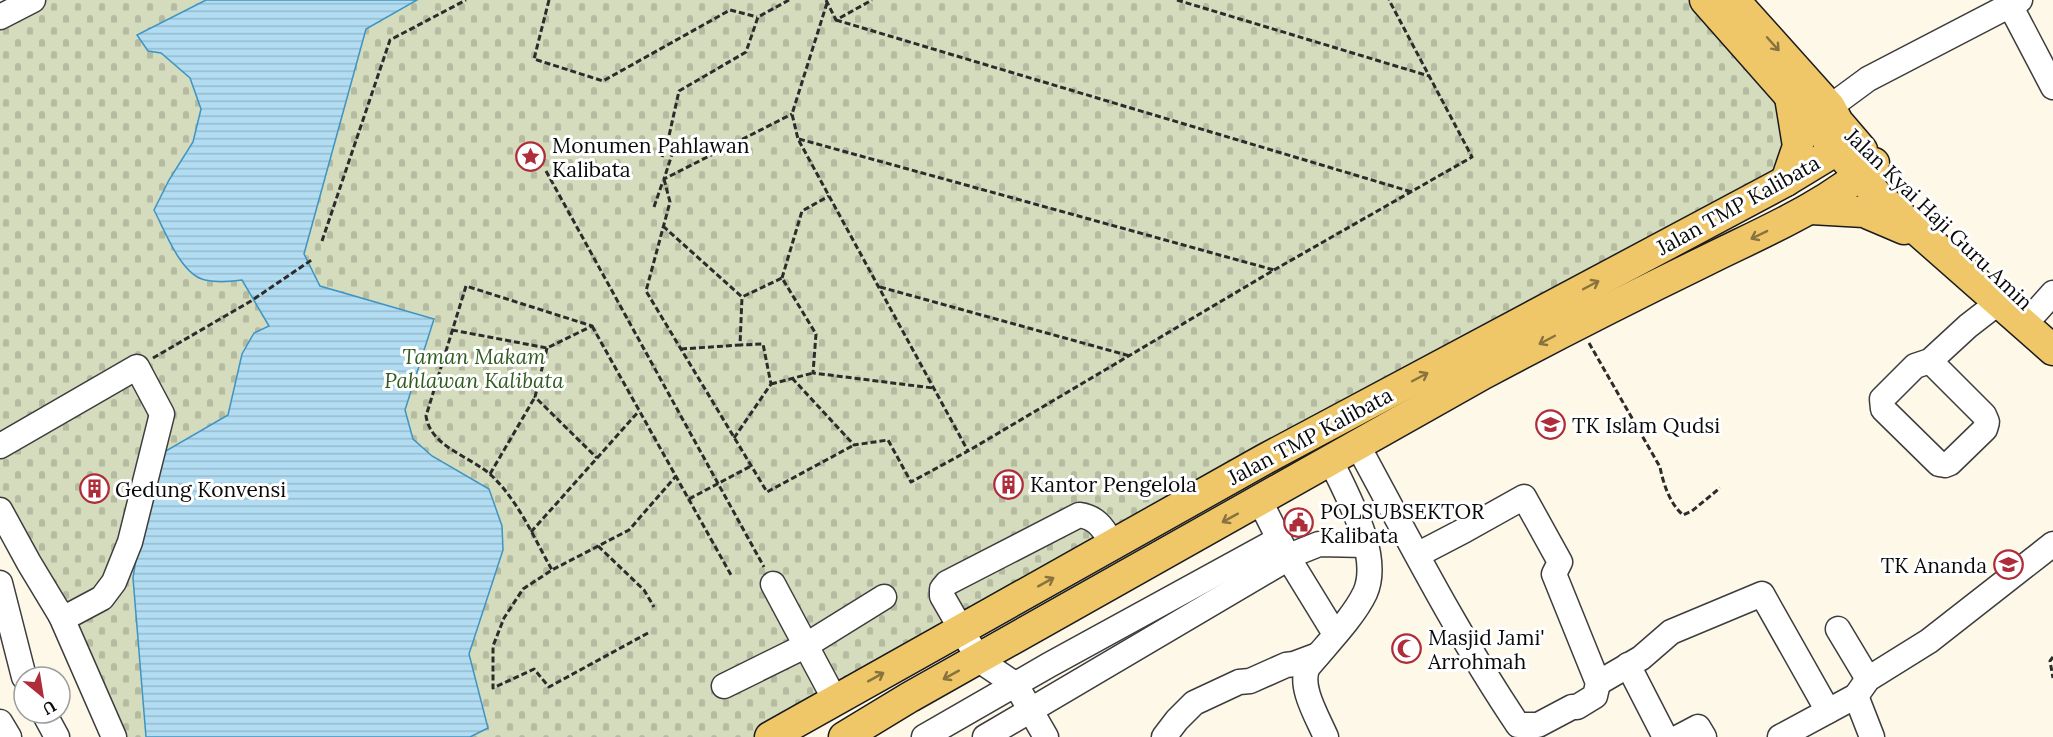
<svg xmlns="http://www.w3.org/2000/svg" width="2053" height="737" viewBox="0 0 2053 737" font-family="Lora,serif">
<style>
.cemetery{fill:url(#cemetery-stones)}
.water{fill:url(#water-rules);stroke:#3e94c3;stroke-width:1.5}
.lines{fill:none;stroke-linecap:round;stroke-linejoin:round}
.minor-casing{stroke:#3d3d3d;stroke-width:27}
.major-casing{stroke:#1b1b1b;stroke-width:33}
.path{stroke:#2c2c2c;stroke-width:3;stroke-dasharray:6 3;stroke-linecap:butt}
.minor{stroke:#fff;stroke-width:24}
.major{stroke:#efc768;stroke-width:30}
.oneway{stroke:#88723e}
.labels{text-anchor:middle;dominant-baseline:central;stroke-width:6;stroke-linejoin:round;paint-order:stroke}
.poi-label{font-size:21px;fill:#0a0a0a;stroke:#fff;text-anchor:start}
.street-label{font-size:21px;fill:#0a0a0a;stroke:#fff}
.park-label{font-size:21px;font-style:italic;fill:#305c20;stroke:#fff}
</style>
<defs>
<pattern id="cemetery-stones" width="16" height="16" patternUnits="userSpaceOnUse" patternTransform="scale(1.5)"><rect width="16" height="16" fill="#d4dcbd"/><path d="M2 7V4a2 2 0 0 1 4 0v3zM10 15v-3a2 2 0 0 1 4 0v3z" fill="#b5bba1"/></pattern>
<pattern id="water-rules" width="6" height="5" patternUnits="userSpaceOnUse" patternTransform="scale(1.5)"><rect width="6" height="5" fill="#b1dcf1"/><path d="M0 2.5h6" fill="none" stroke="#97bbcd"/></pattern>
</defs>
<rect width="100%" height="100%" fill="#fef8e9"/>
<polygon class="cemetery" points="36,0 1705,0 1789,94 1782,120 1782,145 1774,168 1786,181 770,737 113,737 0,513 0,18"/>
<path class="water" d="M206,0H417L366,29L304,254L320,286L434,319L405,410L413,439L432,456L489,489L502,526L503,550L469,654L488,728L470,737H146L133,578L148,486L164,452L228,415L242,354L254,333L269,326L242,280C229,282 217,283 205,280C181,275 165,231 154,210L169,180L193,142L201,109L190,78L161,53L148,51L137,35Z"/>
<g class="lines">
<defs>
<g id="minor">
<polyline points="2010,5 2053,87"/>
<polyline points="0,17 33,0"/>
<polyline points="1830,107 1868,79 2020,0"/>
<polyline points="2036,312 2053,293"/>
<polyline points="1930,361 1984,415 1987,422 1985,429 1950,463 1945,465 1939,464 1883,409 1882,399 1915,366 1930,361 1968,326 1999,302"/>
<polyline points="0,446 137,367 162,414 130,542 114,582 102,598 72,614 61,616 29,563 0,510"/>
<path d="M1358,446C1409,540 1458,636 1518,725H1538L1572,707H1577L1595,696L1598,683L1554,574L1560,562L1524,497L1465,530L1417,555"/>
<polyline points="1260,501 1289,559 1335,634"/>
<polyline points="0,583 24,677"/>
<polyline points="773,584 835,700"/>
<polyline points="61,616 114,737"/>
<polyline points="1838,629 1868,679"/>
<polyline points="1628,665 1665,737"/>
<polyline points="1598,683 1641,658 1671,632 1762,594 1828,711"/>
<polyline points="724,686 805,646 884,597"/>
<polyline points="1856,696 1872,737"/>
<polyline points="44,713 57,737"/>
<polyline points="0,722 9,737"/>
<polyline points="924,737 1049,665 1279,539"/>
<polyline points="985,737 1299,552 1319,544 1366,545"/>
<path d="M1046,737L1016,685L979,660L942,596V589L947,583L1079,515C1095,517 1102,526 1110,540"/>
<polyline points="1164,737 1177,720 1194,703 1239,682 1250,681 1286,665 1294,664 1318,655"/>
<path d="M1326,737C1318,718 1298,686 1308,667C1326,645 1353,618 1365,593C1382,555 1347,496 1331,461"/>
<polyline points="1679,737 1698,727 1704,737"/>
<polyline points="1780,737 1856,696 1868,679 1929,641 2053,544"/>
</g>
<g id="major">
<polyline points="1705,0 1877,195 2053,350"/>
<polyline points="1734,0 1830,107 1838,122 1862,150"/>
<polyline points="1786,181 1798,146 1790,97"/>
<polyline points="1811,209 1864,212 1904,229"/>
<polyline points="770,737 1265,459 1786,181 1837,150 1852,139"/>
<path d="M844,737L910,697L1485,373C1558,334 1631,297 1705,261C1763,232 1825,207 1874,163"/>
</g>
</defs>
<use href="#minor" class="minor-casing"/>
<use href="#major" class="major-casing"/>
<g class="path">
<polyline points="549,0 534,59 603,81 730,10 757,17"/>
<polyline points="789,0 758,17 746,52 679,91 667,145 674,148 664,179 792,114"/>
<polyline points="826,0 836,20 872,0"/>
<polyline points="1177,0 1429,76"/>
<polyline points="827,3 792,114 798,139 968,451"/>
<polyline points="836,20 1412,192"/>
<polyline points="799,139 1274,270"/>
<polyline points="662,157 667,145"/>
<polyline points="546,171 764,567"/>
<polyline points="664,179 670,202 646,291 767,492 854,445"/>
<polyline points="654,207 663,181"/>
<polyline points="663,226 742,297 782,278 816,334 813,373 933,388"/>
<polyline points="322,241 390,40 466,0"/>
<polyline points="782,278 802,211 829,196"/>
<polyline points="880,287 1130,356"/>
<polyline points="592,326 731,575"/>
<path d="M452,330L547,348L592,326L466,286L426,416C431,448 471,456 492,476C519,502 534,538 552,570"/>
<path d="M1589,343L1660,467C1663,483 1670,504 1683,515L1692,511L1720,488"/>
<polyline points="547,348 535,397 597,458"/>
<polyline points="681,349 740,345 742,297"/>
<polyline points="153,358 251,301 313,259"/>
<polyline points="792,378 854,445 888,440 911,482 968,451 1274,270 1472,157 1389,0"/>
<polyline points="771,384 813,373"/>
<polyline points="734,438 771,384 763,344 740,345"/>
<polyline points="490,474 535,397"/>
<polyline points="689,499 751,466"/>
<polyline points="531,532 639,411"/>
<polyline points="598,546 644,590 654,607"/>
<polyline points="648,633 549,687 534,669 493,688 493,646 504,618 523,589 552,570 629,530 676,476"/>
<polyline points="2053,657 2050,661 2053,678"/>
</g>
<use href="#minor" class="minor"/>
<use href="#major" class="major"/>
</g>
<defs><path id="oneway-shaft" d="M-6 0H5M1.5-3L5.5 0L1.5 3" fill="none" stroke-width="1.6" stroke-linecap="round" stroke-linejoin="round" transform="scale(1.5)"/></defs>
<g class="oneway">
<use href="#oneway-shaft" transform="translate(1773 44) rotate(48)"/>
<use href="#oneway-shaft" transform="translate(1759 235) rotate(154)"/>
<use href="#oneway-shaft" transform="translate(1591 285) rotate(-28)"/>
<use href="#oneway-shaft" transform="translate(1547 340) rotate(152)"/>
<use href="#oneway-shaft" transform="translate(1420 377) rotate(-28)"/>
<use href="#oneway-shaft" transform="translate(1230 518) rotate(151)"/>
<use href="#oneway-shaft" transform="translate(1046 582) rotate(-29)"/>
<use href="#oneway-shaft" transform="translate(951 675) rotate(151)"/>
<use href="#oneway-shaft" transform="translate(876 677) rotate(-29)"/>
</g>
<defs>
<symbol id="sight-ring" viewBox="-11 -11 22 22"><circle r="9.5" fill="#fff" stroke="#af2d3a" stroke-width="1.5"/><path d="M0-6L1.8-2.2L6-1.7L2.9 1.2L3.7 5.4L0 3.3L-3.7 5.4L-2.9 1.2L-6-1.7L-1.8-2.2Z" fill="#af2d3a"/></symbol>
<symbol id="school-ring" viewBox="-11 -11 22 22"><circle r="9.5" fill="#fff" stroke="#af2d3a" stroke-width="1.5"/><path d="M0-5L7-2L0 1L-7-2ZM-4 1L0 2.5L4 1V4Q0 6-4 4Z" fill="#af2d3a"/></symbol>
<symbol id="building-ring" viewBox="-11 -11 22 22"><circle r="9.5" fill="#fff" stroke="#af2d3a" stroke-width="1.5"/><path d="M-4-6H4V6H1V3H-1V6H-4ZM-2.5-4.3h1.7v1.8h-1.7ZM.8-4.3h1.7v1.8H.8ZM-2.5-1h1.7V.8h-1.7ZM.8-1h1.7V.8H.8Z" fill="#af2d3a"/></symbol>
<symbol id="civic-ring" viewBox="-11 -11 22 22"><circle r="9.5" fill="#fff" stroke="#af2d3a" stroke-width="1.5"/><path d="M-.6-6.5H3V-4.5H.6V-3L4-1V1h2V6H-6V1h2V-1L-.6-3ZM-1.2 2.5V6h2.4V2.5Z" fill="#af2d3a"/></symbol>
<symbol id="mosque-ring" viewBox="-11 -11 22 22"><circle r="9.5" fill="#fff" stroke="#af2d3a" stroke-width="1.5"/><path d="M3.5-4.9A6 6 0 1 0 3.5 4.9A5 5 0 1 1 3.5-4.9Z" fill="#af2d3a"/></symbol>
</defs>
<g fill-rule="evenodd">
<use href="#sight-ring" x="514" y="140" width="33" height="33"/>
<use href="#school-ring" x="1534" y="408" width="33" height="33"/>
<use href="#building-ring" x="992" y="468" width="33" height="33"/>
<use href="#building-ring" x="78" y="472" width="33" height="33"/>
<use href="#civic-ring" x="1282" y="506" width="33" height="33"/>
<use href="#school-ring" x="1992" y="548" width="33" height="33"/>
<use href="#mosque-ring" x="1390" y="632" width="33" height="33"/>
</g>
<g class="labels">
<g class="poi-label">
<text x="552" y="145">Monumen Pahlawan<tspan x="552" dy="24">Kalibata</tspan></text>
<text x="1572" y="425">TK Islam Qudsi</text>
<text x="1030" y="484">Kantor Pengelola</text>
<text x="115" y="489">Gedung Konvensi</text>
<text x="1320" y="511">POLSUBSEKTOR<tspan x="1320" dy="24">Kalibata</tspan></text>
<text x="1987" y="565" text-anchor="end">TK Ananda</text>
<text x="1428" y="637">Masjid Jami'<tspan x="1428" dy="24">Arrohmah</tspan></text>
</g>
<g class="street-label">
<text transform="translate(1738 205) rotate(-29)">Jalan TMP Kalibata</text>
<text transform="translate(1939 219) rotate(44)">Jalan Kyai Haji Guru Amin</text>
<text transform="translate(1310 436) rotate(-28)">Jalan TMP Kalibata</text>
</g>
<g class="park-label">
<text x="474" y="356">Taman Makam<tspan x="474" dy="24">Pahlawan Kalibata</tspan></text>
</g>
</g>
<g transform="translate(42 695) rotate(150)"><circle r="28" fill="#ffffff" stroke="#9d9d9d" stroke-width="1.5"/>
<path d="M0-4.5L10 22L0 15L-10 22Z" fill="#af2d3a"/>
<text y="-9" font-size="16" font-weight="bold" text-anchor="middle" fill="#0a0a0a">U</text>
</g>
</svg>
